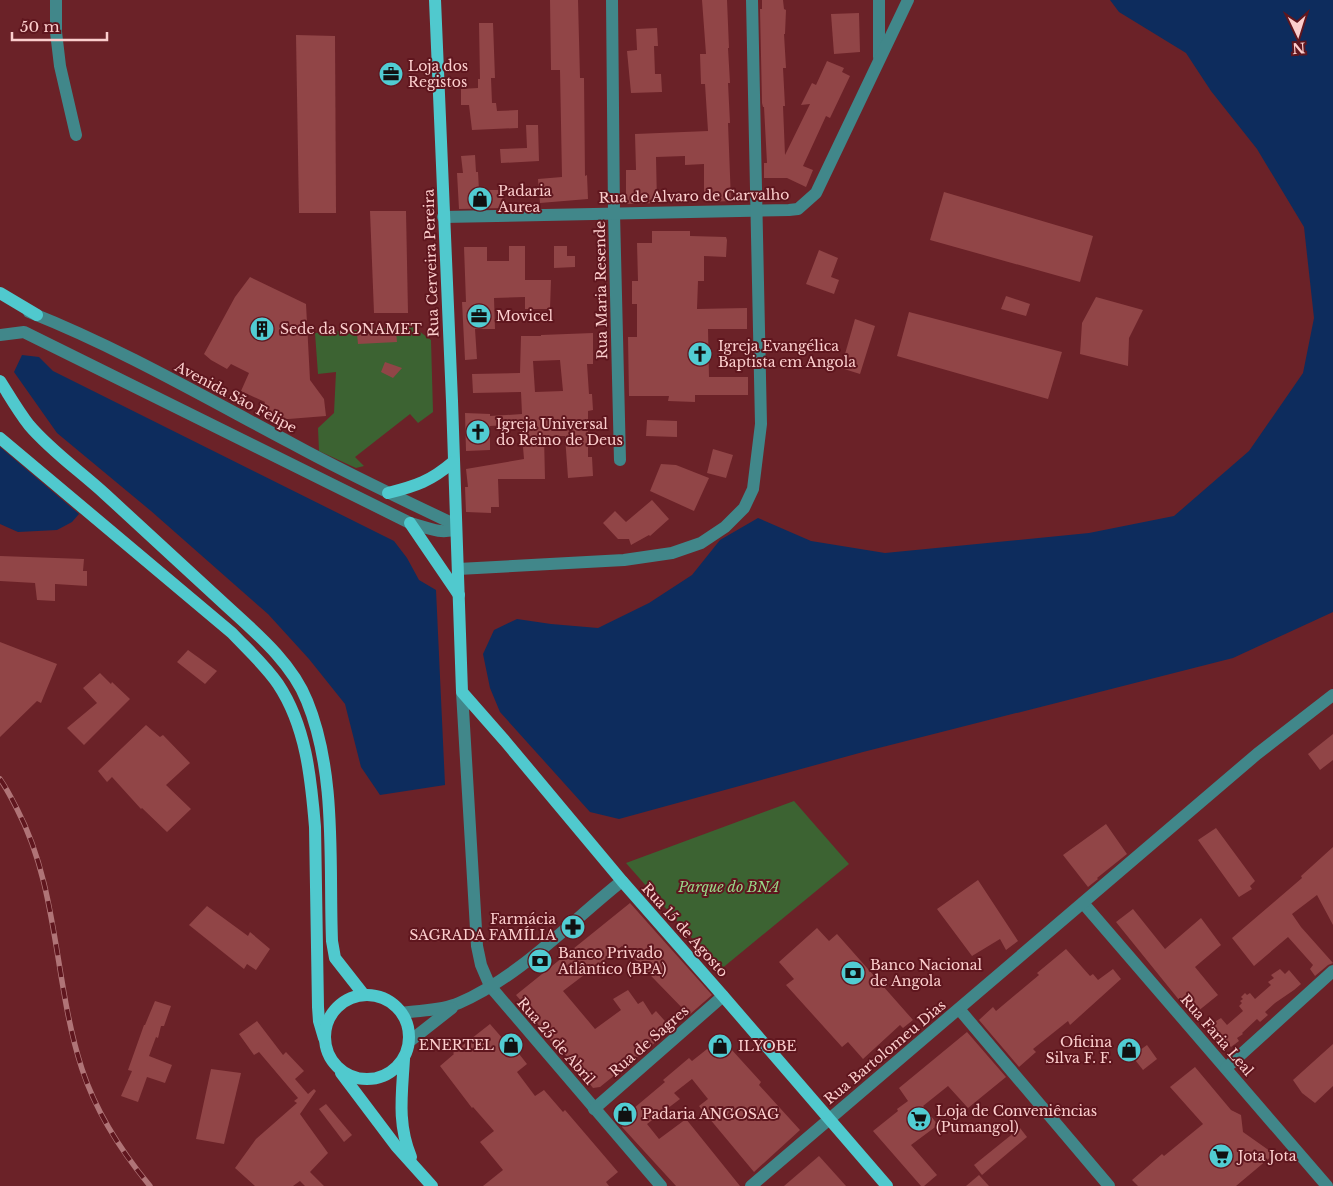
<svg xmlns="http://www.w3.org/2000/svg" width="1333" height="1186" viewBox="0 0 1333 1186" font-family="'Libre Baskerville',serif">
<style>
.park{fill:#3c6332}
.water{fill:#0d2c5d}
.building{fill:#914547;fill-rule:evenodd}
.lines{fill:none;stroke-linecap:round;stroke-linejoin:round}
.minor{stroke:#41878a;stroke-width:12}
.major{stroke:#50c9ce;stroke-width:12}
.rail-casing{stroke:#b07477;stroke-width:5.5}
.rail{stroke:#5f161e;stroke-width:4;stroke-dasharray:11;stroke-linecap:butt}
.labels{text-anchor:middle;dominant-baseline:central;stroke-width:4;stroke-linejoin:round;paint-order:stroke}
.poi-label{font-size:14px;fill:#fccecd;stroke:#5f161e;text-anchor:start}
.street-label{font-size:14px;fill:#fccecd;stroke:#5f161e}
.park-label{font-size:14px;font-style:italic;fill:#98d889;stroke:#5f161e}
</style>
<rect width="100%" height="100%" fill="#6b2228"/>
<g class="park">
<polygon points="412,326 431,340 433,412 418,423 410,414 355,457 364,466 356,468 319,451 318,428 334,413 336,372 318,374 315,333"/>
<polygon points="794,801 849,864 720,970 626,863"/>
</g>
<g class="water">
<polygon points="1110,0 1333,0 1333,612 1233,658 863,752 619,819 590,812 500,712 490,688 483,654 494,630 517,619 551,624 598,628 649,603 692,575 720,540 758,518 811,541 885,553 1089,533 1174,516 1249,451 1303,373 1314,318 1304,227 1257,149 1211,91 1186,53 1119,12"/>
<polygon points="22,355 39,357 53,371 394,541 407,558 419,580 436,590 445,785 380,795 361,767 345,704 309,659 268,614 151,511 57,433 14,372"/>
<polygon points="0,447 79,514 72,522 57,530 18,532 0,524"/>
</g>
<g class="building">
<polygon points="550,0 578,0 580,78 584,78 585,176 587,175 588,199 540,203 538,179 562,177 560,70 551,70"/>
<polygon points="702,0 727,0 729,48 728,48 730,83 728,83 730,123 728,123 731,201 704,202 704,164 685,165 685,156 656,157 657,203 626,204 626,170 636,170 635,134 708,131 705,84 701,84 700,54 706,54"/>
<polygon points="762,0 783,0 784,9 786,10 785,34 784,34 786,68 783,68 785,106 783,106 785,155 810,104 801,105 812,83 816,85 827,61 844,68 842,72 850,76 830,118 826,116 803,166 813,170 806,187 787,178 764,178 764,163 767,163 764,107 763,107 762,103 760,9 762,9"/>
<polygon points="859,13 860,52 834,54 831,14"/>
<polygon points="479,23 493,23 495,78 491,78 492,103 496,103 497,111 518,110 518,128 472,130 469,105 461,105 461,89 478,88 478,79 480,79"/>
<polygon points="657,28 658,46 654,46 655,74 661,74 662,92 631,93 627,51 637,50 636,29"/>
<polygon points="296,35 335,36 336,213 299,213"/>
<polygon points="526,125 538,125 539,161 501,163 500,149 527,148"/>
<polygon points="475,155 476,172 478,172 479,190 502,190 503,208 459,209 457,173 463,173 461,156"/>
<polygon points="944,192 1093,236 1080,282 930,240"/>
<polygon points="370,211 406,211 408,313 374,313"/>
<polygon points="652,231 690,231 690,236 726,237 727,240 726,257 704,256 704,281 698,281 697,309 747,308 747,329 708,329 709,377 748,377 748,395 695,395 695,402 668,401 669,396 629,396 628,337 637,337 637,304 632,304 632,281 638,281 637,243 652,243"/>
<polygon points="509,246 525,246 525,280 551,280 550,309 525,309 525,297 494,298 495,329 475,329 477,359 465,360 462,302 466,302 464,247 487,247 487,261 509,261"/>
<polygon points="554,246 567,246 567,256 575,256 575,267 554,268"/>
<polygon points="819,250 838,258 831,277 839,280 834,294 806,284"/>
<polygon points="250,277 306,304 310,380 324,399 326,416 276,420 262,410 265,402 241,391 249,373 231,364 227,369 211,360 204,354 235,297"/>
<polygon points="1006,296 1030,304 1026,316 1001,309"/>
<polygon points="1096,297 1143,310 1129,338 1128,366 1080,354 1082,323"/>
<polygon points="909,312 1062,352 1048,399 897,356"/>
<polygon points="855,319 875,326 860,374 841,368"/>
<polygon points="396,332 397,342 358,344 357,334"/>
<path d="M593,333V364H587L589,394H592L593,410L588,411V457H592L593,476L568,478L565,436H544L545,479H498L499,507H491V513L466,512L465,487H468L466,469L524,459L523,447H520V424L490,426V450L466,451L465,413L490,414V416L522,414L521,392L473,393L472,374L520,373L521,336H541V335ZM560,360L563,391L535,392L533,361Z"/>
<polygon points="385,362 402,368 393,378 381,372"/>
<polygon points="647,420 677,421 677,437 646,436"/>
<polygon points="713,449 733,455 726,478 707,473"/>
<polygon points="661,464 676,465 709,478 694,511 650,491"/>
<polygon points="652,500 669,519 650,536 649,535 631,545 629,539 618,539 603,523 615,511 626,522"/>
<polygon points="0,556 84,559 83,571 87,571 87,586 55,584 55,601 37,600 35,583 0,581"/>
<polygon points="0,642 57,664 41,703 37,701 0,737"/>
<polygon points="188,650 217,671 205,684 177,662"/>
<polygon points="100,673 111,684 112,682 130,699 84,745 67,728 97,703 83,688"/>
<polygon points="146,725 160,737 163,735 190,763 166,785 191,809 167,832 142,808 141,809 112,777 107,782 98,771"/>
<polygon points="1333,734 1333,760 1320,770 1308,754"/>
<polygon points="1106,824 1127,854 1097,878 1098,879 1088,887 1063,855"/>
<polygon points="1216,828 1255,881 1250,886 1252,889 1239,897 1198,840"/>
<polygon points="1333,847 1333,925 1317,895 1292,914 1301,927 1333,963 1328,965 1315,976 1310,969 1313,965 1288,937 1254,966 1232,938 1302,878 1301,876"/>
<polygon points="978,880 1018,941 1006,950 1000,939 972,956 937,909"/>
<polygon points="630,903 712,995 689,1015 622,946 563,991 595,1029 621,1010 613,999 628,990 638,1004 643,1001 652,1015 656,1011 672,1029 600,1087 593,1088 563,1052 561,1054 534,1019 536,1018 516,995"/>
<polygon points="207,906 248,936 250,932 270,949 256,970 247,964 244,969 189,925"/>
<polygon points="1133,909 1165,949 1201,918 1221,945 1195,967 1218,995 1192,1016 1116,922"/>
<polygon points="817,928 829,941 837,934 913,1020 903,1028 900,1025 863,1059 848,1042 842,1047 786,985 794,979 779,962"/>
<polygon points="1066,949 1090,976 1093,974 1098,980 1113,969 1121,979 1070,1025 1068,1021 1033,1049 1036,1052 1019,1067 979,1020 993,1007 996,1011 1039,975 1037,973"/>
<polygon points="1280,969 1285,974 1289,970 1301,984 1294,990 1275,1003 1265,1012 1268,1015 1260,1022 1257,1019 1242,1033 1243,1034 1237,1038 1239,1041 1231,1047 1228,1044 1224,1048 1210,1032 1215,1028 1213,1023 1221,1018 1227,1025 1243,1011 1239,1006 1242,1003 1240,1001 1243,999 1241,997 1245,993 1247,995 1250,993 1255,999 1271,985 1268,982 1274,978 1271,975"/>
<polygon points="155,1001 171,1006 164,1026 161,1026 158,1038 156,1037 149,1056 172,1065 165,1083 147,1077 138,1102 121,1096 132,1071 128,1070 144,1025 145,1025"/>
<polygon points="257,1021 283,1055 286,1052 304,1071 295,1079 308,1094 314,1089 316,1091 300,1114 328,1153 310,1172 324,1186 305,1186 300,1181 293,1186 255,1186 235,1168 256,1139 297,1103 294,1101 298,1098 259,1052 254,1055 239,1034"/>
<polygon points="490,1024 510,1047 512,1045 527,1064 517,1072 535,1096 544,1090 563,1112 565,1110 618,1172 606,1182 609,1186 483,1186 503,1170 480,1142 494,1131 473,1107 472,1108 440,1066 454,1054 453,1053"/>
<polygon points="967,1032 1006,1077 968,1108 948,1086 923,1106 938,1125 911,1145 937,1175 924,1186 921,1186 873,1131 898,1111 897,1109 908,1101 899,1088"/>
<polygon points="721,1038 761,1082 759,1085 800,1130 754,1172 699,1106 708,1099 692,1079 674,1093 680,1099 647,1124 659,1139 686,1119 740,1186 676,1186 622,1127 621,1119 665,1082 663,1080 689,1058 692,1061"/>
<polygon points="1333,1044 1333,1086 1315,1103 1302,1093 1293,1080"/>
<polygon points="1147,1045 1157,1059 1143,1070 1132,1056"/>
<polygon points="1195,1067 1231,1110 1241,1115 1243,1132 1274,1154 1236,1186 1138,1186 1132,1180 1162,1154 1164,1156 1203,1124 1170,1087"/>
<polygon points="211,1069 241,1073 224,1144 196,1139"/>
<polygon points="326,1104 352,1135 344,1142 319,1109"/>
<polygon points="1020,1128 1027,1137 982,1175 974,1165"/>
<polygon points="819,1156 846,1186 784,1186"/>
<polygon points="979,1175 989,1186 966,1186"/>
</g>
<g class="lines">
<g class="minor">
<polyline points="56,0 56,32 60,66 76,135"/>
<polyline points="612,0 614,213 620,460"/>
<polyline points="879,0 879,57"/>
<polyline points="443,217 789,210 798,209 816,193 908,0"/>
<path d="M29,312C120,348 206,398 293,444C346,473 401,499 456,525"/>
<path d="M0,335L24,332L410,523C426,527 440,535 456,529"/>
<polyline points="458,569 624,560 672,553 701,543 725,527 744,508 753,489 761,424 752,0"/>
<polyline points="462,692 477,946 481,965 490,986 661,1186"/>
<polyline points="1083,903 1327,1186"/>
<polyline points="959,1009 1109,1186"/>
<path d="M402,1013C420,1010 441,1011 459,1003C521,976 569,923 622,881"/>
<polyline points="410,1041 452,1008"/>
<polyline points="1226,1068 1333,971"/>
<polyline points="594,1109 723,996"/>
<polyline points="751,1186 1257,754 1333,695"/>
</g>
<g class="major">
<polyline points="435,0 452,401 462,692 505,741 622,881 723,996 887,1186"/>
<polyline points="0,293 37,315"/>
<path d="M0,381C9,395 18,411 29,425C51,451 80,471 105,494C143,529 181,564 219,599C250,628 291,660 307,701C337,774 329,864 332,941L335,958L364,995"/>
<path d="M0,438L232,633C248,650 265,665 278,684C306,726 311,778 315,827L318,1007L319,1021L324,1038"/>
<path d="M388,493C416,486 431,481 453,462"/>
<polyline points="410,523 459,595"/>
<circle cx="367" cy="1037" r="42"/>
<path d="M404,1059C402,1094 397,1123 411,1157"/>
<polyline points="341,1073 396,1146 432,1186"/>
</g>
<defs>
<path id="rail" d="M0,779C7,789 12,799 17,809C59,889 54,984 82,1069C96,1112 121,1151 150,1186"/>
</defs>
<use href="#rail" class="rail-casing"/>
<use href="#rail" class="rail"/>
</g>
<defs>
<symbol id="office-disc" viewBox="-11 -11 22 22"><circle r="9.5" fill="#51ccd2" stroke="#5f161e"/><path d="M-6-3h4V-5.5h4V-3h4V5H-6ZM-1-4.5V-3h2v-1.5ZM-6 0V1H6V0Z" fill="#111"/></symbol>
<symbol id="shop-disc" viewBox="-11 -11 22 22"><circle r="9.5" fill="#51ccd2" stroke="#5f161e"/><path d="M-5-2.5h2.3a2.7 3.5 0 0 1 5.4 0H5L5.5 6h-11ZM-1.5-2.5h3a1.5 2.3 0 0 0-3 0Z" fill="#111"/></symbol>
<symbol id="building-disc" viewBox="-11 -11 22 22"><circle r="9.5" fill="#51ccd2" stroke="#5f161e"/><path d="M-4-6H4V6H1V3H-1V6H-4ZM-2.5-4.3h1.7v1.8h-1.7ZM.8-4.3h1.7v1.8H.8ZM-2.5-1h1.7V.8h-1.7ZM.8-1h1.7V.8H.8Z" fill="#111"/></symbol>
<symbol id="church-disc" viewBox="-11 -11 22 22"><circle r="9.5" fill="#51ccd2" stroke="#5f161e"/><path d="M-1.2-6h2.4v3.5h3.3v2.4h-3.3V6h-2.4V-.1h-3.3v-2.4h3.3Z" fill="#111"/></symbol>
<symbol id="pharmacy-disc" viewBox="-11 -11 22 22"><circle r="9.5" fill="#51ccd2" stroke="#5f161e"/><path d="M-2-6h4v4h4v4h-4v4h-4v-4h-4v-4h4Z" fill="#111"/></symbol>
<symbol id="bank-disc" viewBox="-11 -11 22 22"><circle r="9.5" fill="#51ccd2" stroke="#5f161e"/><path d="M-6-4H6V4H-6ZM0-2.3a2.3 2.3 0 1 0 0 4.6a2.3 2.3 0 1 0 0-4.6Z" fill="#111"/></symbol>
<symbol id="supermarket-disc" viewBox="-11 -11 22 22"><circle r="9.5" fill="#51ccd2" stroke="#5f161e"/><path d="M-6-5.5h2.5l.6 2H6L4.5 2H-2.5L-4.4-4H-6ZM-1.5 3.2a1.3 1.3 0 1 0 .1 0ZM3 3.2a1.3 1.3 0 1 0 .1 0Z" fill="#111"/></symbol>
</defs>
<g fill-rule="evenodd">
<use href="#office-disc" x="377" y="60" width="28" height="28"/>
<use href="#shop-disc" x="466" y="185" width="28" height="28"/>
<use href="#office-disc" x="465" y="302" width="28" height="28"/>
<use href="#building-disc" x="248" y="315" width="28" height="28"/>
<use href="#church-disc" x="686" y="340" width="28" height="28"/>
<use href="#church-disc" x="464" y="418" width="28" height="28"/>
<use href="#pharmacy-disc" x="559" y="913" width="28" height="28"/>
<use href="#bank-disc" x="526" y="947" width="28" height="28"/>
<use href="#bank-disc" x="839" y="959" width="28" height="28"/>
<use href="#shop-disc" x="497" y="1031" width="28" height="28"/>
<use href="#shop-disc" x="706" y="1032" width="28" height="28"/>
<use href="#shop-disc" x="1115" y="1036" width="28" height="28"/>
<use href="#shop-disc" x="611" y="1100" width="28" height="28"/>
<use href="#supermarket-disc" x="905" y="1105" width="28" height="28"/>
<use href="#supermarket-disc" x="1207" y="1142" width="28" height="28"/>
</g>
<g class="labels">
<g class="poi-label">
<text x="408" y="66">Loja dos<tspan x="408" dy="16">Registos</tspan></text>
<text x="498" y="191">Padaria<tspan x="498" dy="16">Aurea</tspan></text>
<text x="496" y="316">Movicel</text>
<text x="280" y="329">Sede da SONAMET</text>
<text x="718" y="346">Igreja Evangélica<tspan x="718" dy="16">Baptista em Angola</tspan></text>
<text x="496" y="424">Igreja Universal<tspan x="496" dy="16">do Reino de Deus</tspan></text>
<text x="556" y="919" text-anchor="end">Farmácia<tspan x="556" dy="16">SAGRADA FAMÍLIA</tspan></text>
<text x="558" y="953">Banco Privado<tspan x="558" dy="16">Atlântico (BPA)</tspan></text>
<text x="870" y="965">Banco Nacional<tspan x="870" dy="16">de Angola</tspan></text>
<text x="1112" y="1042" text-anchor="end">Oficina<tspan x="1112" dy="16">Silva F. F.</tspan></text>
<text x="494" y="1045" text-anchor="end">ENERTEL</text>
<text x="738" y="1046">ILYOBE</text>
<text x="936" y="1111">Loja de Conveniências<tspan x="936" dy="16">(Pumangol)</tspan></text>
<text x="642" y="1114">Padaria ANGOSAG</text>
<text x="1238" y="1156">Jota Jota</text>
</g>
<g class="street-label">
<text transform="translate(694 196) rotate(-1)">Rua de Alvaro de Carvalho</text>
<text transform="translate(431 263) rotate(-92)">Rua Cerveira Pereira</text>
<text transform="translate(601 290) rotate(-91)">Rua Maria Resende</text>
<text transform="translate(236 397) rotate(28)">Avenida São Felipe</text>
<text transform="translate(685 930) rotate(48)">Rua 15 de Agosto</text>
<text transform="translate(1217 1035) rotate(49)">Rua Faria Leal</text>
<text transform="translate(556 1041) rotate(49)">Rua 25 de Abril</text>
<text transform="translate(649 1041) rotate(-41)">Rua de Sagres</text>
<text transform="translate(885 1052) rotate(-40)">Rua Bartolomeu Dias</text>
</g>
<g class="park-label">
<text x="729" y="887">Parque do BNA</text>
</g>
</g>
<g transform="translate(1298 35) rotate(176)" stroke="#5f161e" stroke-width="4" paint-order="stroke">
<path d="M0-4L9 19L0 12L-9 19Z" fill="#fccecd"/>
<text y="-8" font-size="14" font-weight="bold" text-anchor="middle" fill="#fccecd">N</text>
</g>
<path d="M12 32v8h95v-8" fill="none" stroke="#fccecd" stroke-width="2.5"/>
<text x="20" y="32" font-size="15" fill="#fccecd" stroke="#5f161e" stroke-width="4" paint-order="stroke">50 m</text>
</svg>
